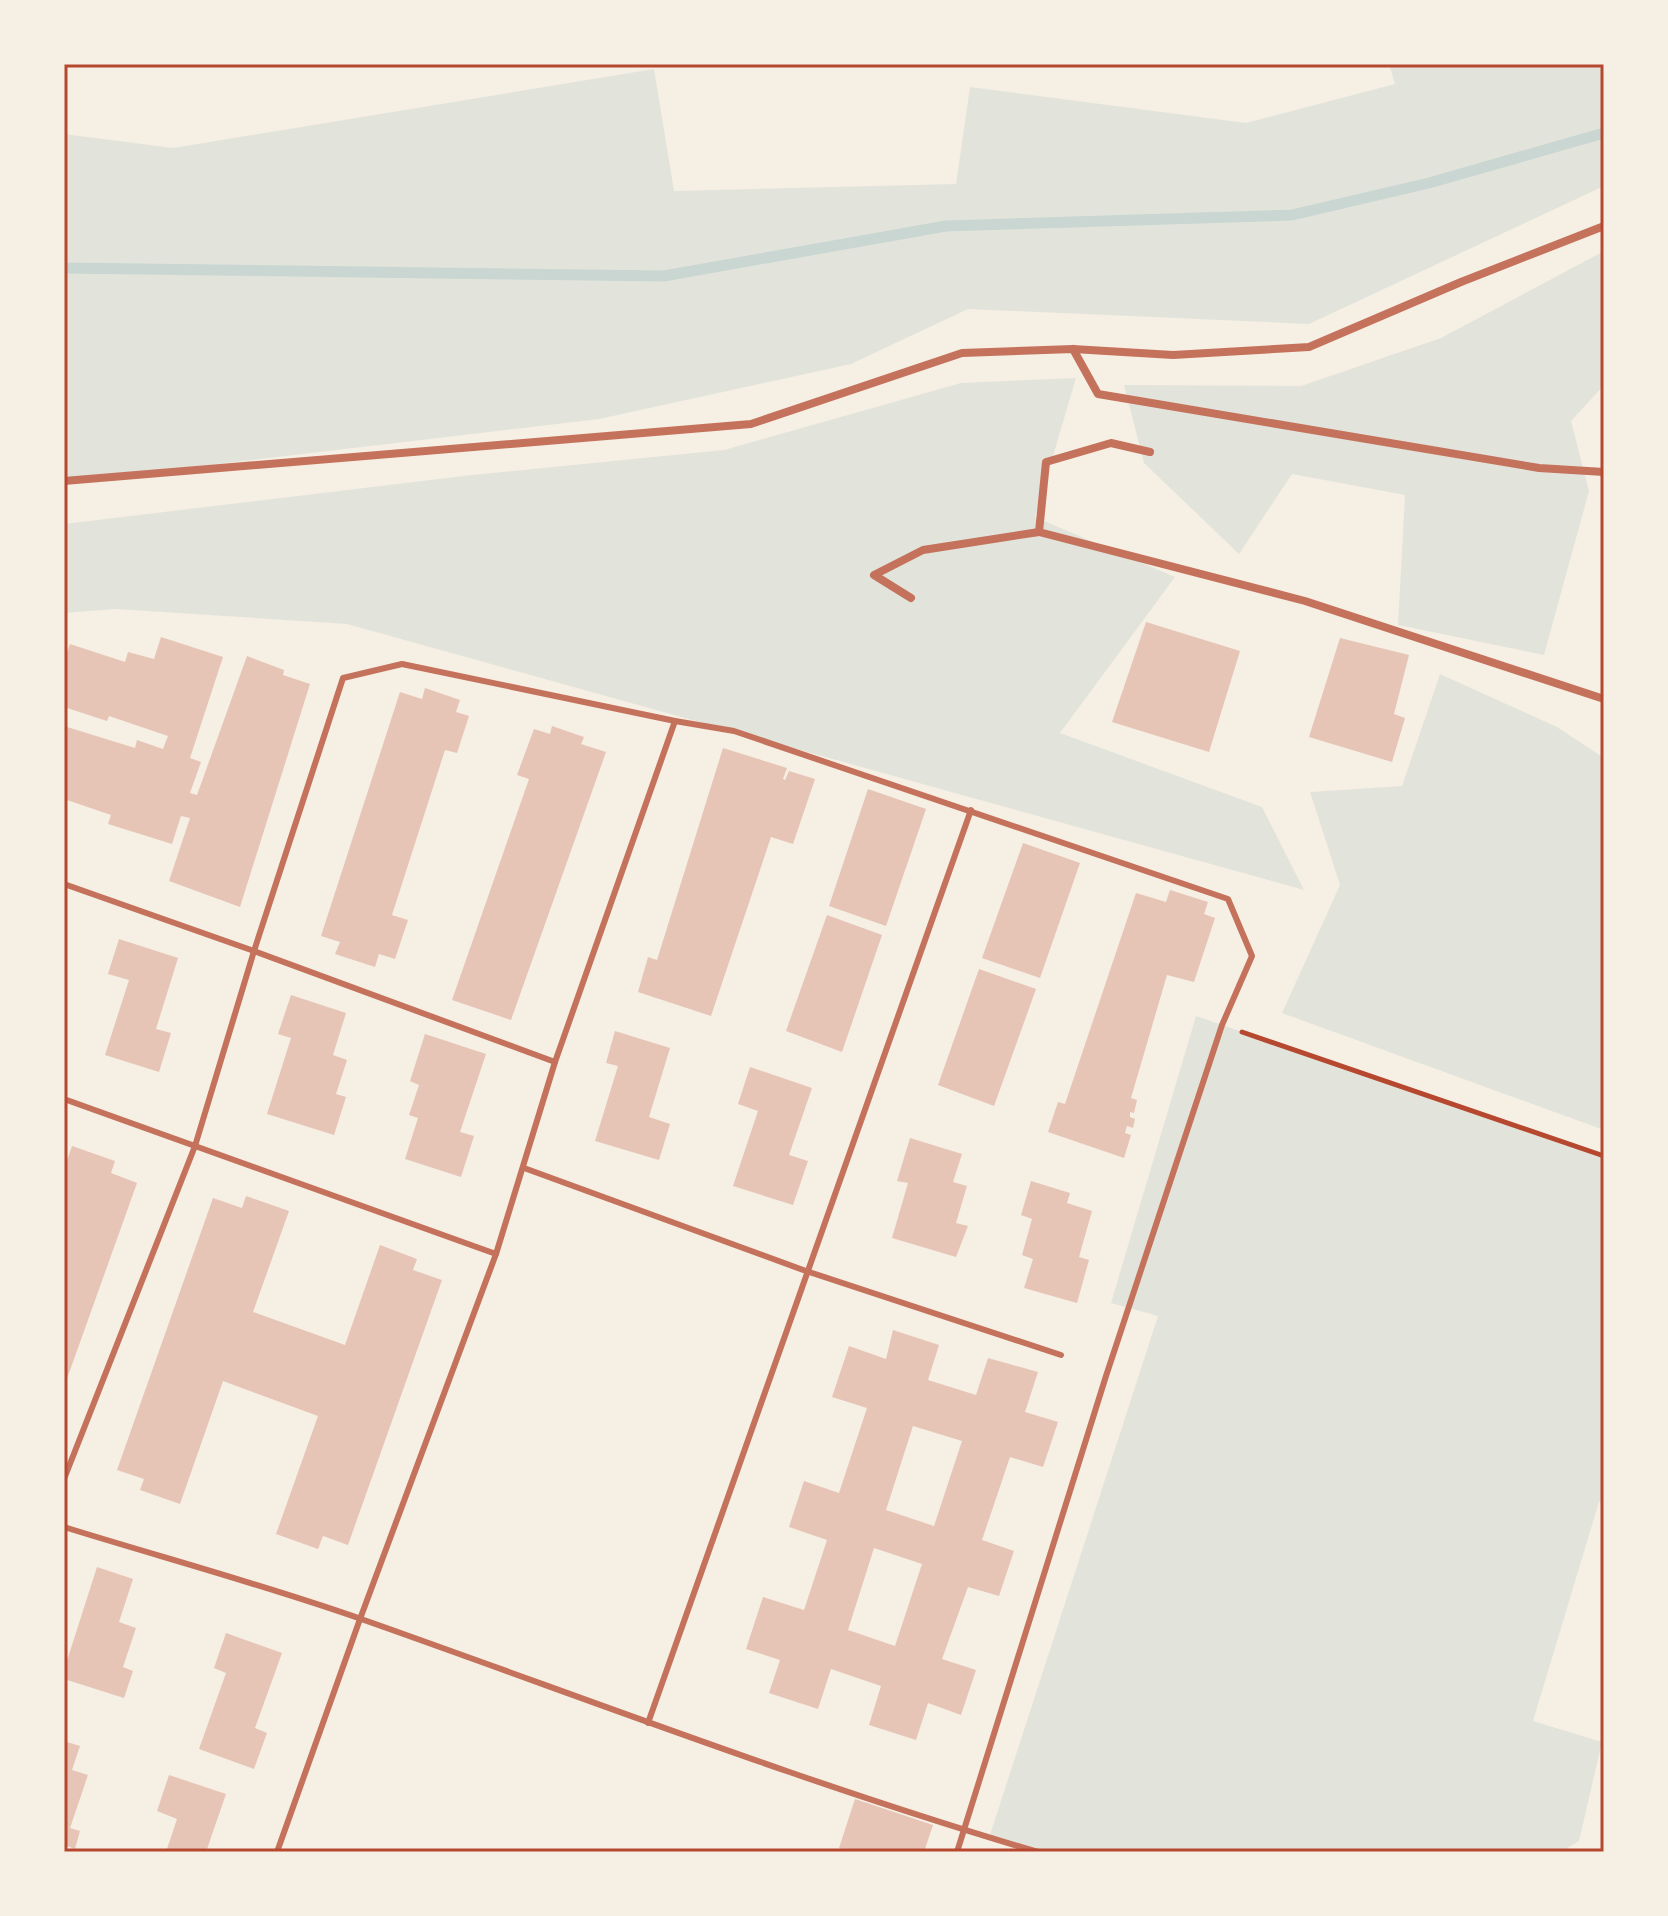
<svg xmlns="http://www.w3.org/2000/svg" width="1668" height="1916" viewBox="0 0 1668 1916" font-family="'Exo 2',sans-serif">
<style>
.green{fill:#e2e4dc}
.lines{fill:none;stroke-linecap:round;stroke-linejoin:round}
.stream{stroke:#c9d6d2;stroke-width:11}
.building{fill:#e6c5b7;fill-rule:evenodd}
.path{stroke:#b5482f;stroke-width:5}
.service{stroke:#c5725c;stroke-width:6}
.minor{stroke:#c5725c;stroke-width:8}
.neatline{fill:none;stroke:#b5482f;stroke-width:3}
</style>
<rect width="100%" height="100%" fill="#f6efe4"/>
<g class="green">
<polygon points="1389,64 1604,64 1604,186 1309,324 968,309 851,364 599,419 64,482 64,134 173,148 654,69 674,191 956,184 970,87 1246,123 1395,84"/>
<polygon points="1604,251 1604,385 1571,421 1589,491 1544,655 1398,625 1405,495 1292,474 1239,554 1144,463 1124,385 1301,386 1441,338"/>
<polygon points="1076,378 1035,517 1175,577 1060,733 1262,807 1304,890 347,624 115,609 64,613 64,524 472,475 724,450 961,383"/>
<polygon points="1440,674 1557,727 1604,758 1604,1130 1282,1013 1340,885 1310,792 1402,786"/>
<polygon points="1196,1016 1604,1156 1604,1503 1599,1502 1533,1721 1602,1742 1579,1841 1561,1852 1036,1852 989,1838 1158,1316 1111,1303"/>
</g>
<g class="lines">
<polyline class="stream" points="64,268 664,276 946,226 1292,215 1429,183 1604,133"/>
</g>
<g class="building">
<polygon points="1146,622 1240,651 1209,752 1112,722"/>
<polygon points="161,637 223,657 190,758 201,762 190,793 197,795 247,656 284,670 283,675 310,684 240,907 169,881 190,818 181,816 172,844 108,824 111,815 64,799 64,726 135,748 137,740 163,749 168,736 109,716 107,721 64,707 64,661 70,644 125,662 128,652 154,659"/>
<polygon points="1340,638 1409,655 1394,714 1405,718 1392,762 1309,737"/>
<polygon points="425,688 460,700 456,712 469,716 457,753 445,750 392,915 408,920 395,959 379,954 375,967 335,954 340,942 321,936 400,692 422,699"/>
<polygon points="552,726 584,737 581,744 606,752 511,1020 452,1000 529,779 517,775 534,729 550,734"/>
<polygon points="723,748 787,768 783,779 785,780 789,771 815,779 793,844 771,837 711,1016 638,992 648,957 657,960"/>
<polygon points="868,789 926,809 886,926 829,906"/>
<polygon points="1023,843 1080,863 1040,978 982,958"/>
<polygon points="1170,890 1208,902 1204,914 1215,918 1194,982 1167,975 1131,1098 1137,1100 1134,1113 1130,1112 1130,1117 1135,1119 1133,1128 1127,1126 1125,1133 1131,1135 1124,1158 1048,1132 1058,1102 1065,1104 1136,893 1166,902"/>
<polygon points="827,915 882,935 842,1052 786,1031"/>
<polygon points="119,939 178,958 156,1029 171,1033 159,1072 105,1055 129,980 108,974"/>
<polygon points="979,969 1036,989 994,1106 938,1085"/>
<polygon points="291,995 346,1013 333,1055 347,1060 336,1094 346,1097 334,1135 267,1114 291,1038 278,1034"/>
<polygon points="615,1031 670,1048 649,1117 670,1124 659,1160 595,1141 618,1066 606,1063"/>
<polygon points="425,1034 486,1054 460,1132 474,1136 461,1177 405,1159 418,1118 409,1115 419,1085 410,1081"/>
<polygon points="750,1067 812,1088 789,1155 808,1161 793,1205 733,1186 758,1111 738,1104"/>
<polygon points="910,1138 962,1154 953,1182 967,1186 956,1223 968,1226 956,1257 892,1238 908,1183 897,1181"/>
<polygon points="72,1146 115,1161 111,1173 137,1183 64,1387 64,1169"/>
<polygon points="1031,1181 1070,1193 1067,1203 1092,1211 1079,1257 1089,1260 1077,1303 1024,1288 1033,1259 1022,1255 1032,1219 1021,1215"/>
<polygon points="246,1196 289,1211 253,1312 345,1345 380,1245 417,1259 413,1270 442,1280 348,1545 323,1536 318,1549 276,1534 318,1416 223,1381 180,1504 140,1490 144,1479 117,1470 213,1198 242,1208"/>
<path d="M893,1330L939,1345L928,1380L976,1395L988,1358L1038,1372L1025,1412L1058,1422L1043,1467L1010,1457L982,1540L1014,1551L999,1596L968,1587L942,1659L976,1670L961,1715L928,1703L916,1740L869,1725L881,1686L831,1669L818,1709L769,1693L780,1660L746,1649L763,1597L804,1610L827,1540L789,1527L804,1481L839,1493L867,1408L832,1397L849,1346L886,1359ZM913,1426L962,1441L934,1526L886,1510ZM874,1548L922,1564L895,1646L848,1630Z"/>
<polygon points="97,1567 133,1579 119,1622 136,1628 123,1667 133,1671 124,1698 64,1679 64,1670"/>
<polygon points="226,1633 282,1653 255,1728 267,1733 254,1769 199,1749 226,1673 214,1668"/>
<polygon points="64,1741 80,1746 72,1770 88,1775 70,1828 80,1831 75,1849 64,1845"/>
<polygon points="169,1775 226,1794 206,1852 166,1852 177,1819 157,1811"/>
<polygon points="855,1799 933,1825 924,1852 851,1852 839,1848"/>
</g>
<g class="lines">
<polyline class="path" points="1242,1032 1604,1156"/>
<g class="service">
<polyline points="64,884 254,951 555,1062"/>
<polyline points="64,1099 496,1254"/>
<polyline points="524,1168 806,1271 1061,1355"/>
<polyline points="64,1479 195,1146 254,951 343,678 402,664 675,721 734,731 1228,899 1252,956 1222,1025 1106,1376 957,1852"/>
<path d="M64,1527C164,1558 265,1585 364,1620C588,1699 810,1785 1038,1852"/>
<polyline points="648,1723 971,810"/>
<polyline points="277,1852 360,1619 496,1254 555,1062 675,721"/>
</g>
<g class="minor">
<polyline points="1073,349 1098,394 1539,468 1604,472"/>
<polyline points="1150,452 1111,443 1046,462 1039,532 1305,601 1604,699"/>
<polyline points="64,481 751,424 962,353 1073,349 1173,355 1309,347 1461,282 1604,226"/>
<polyline points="911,598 874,575 923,550 1039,532"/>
</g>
</g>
<rect width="1668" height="1916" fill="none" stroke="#f6efe4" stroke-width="132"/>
<rect x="66" y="66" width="1536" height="1784" class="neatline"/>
</svg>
